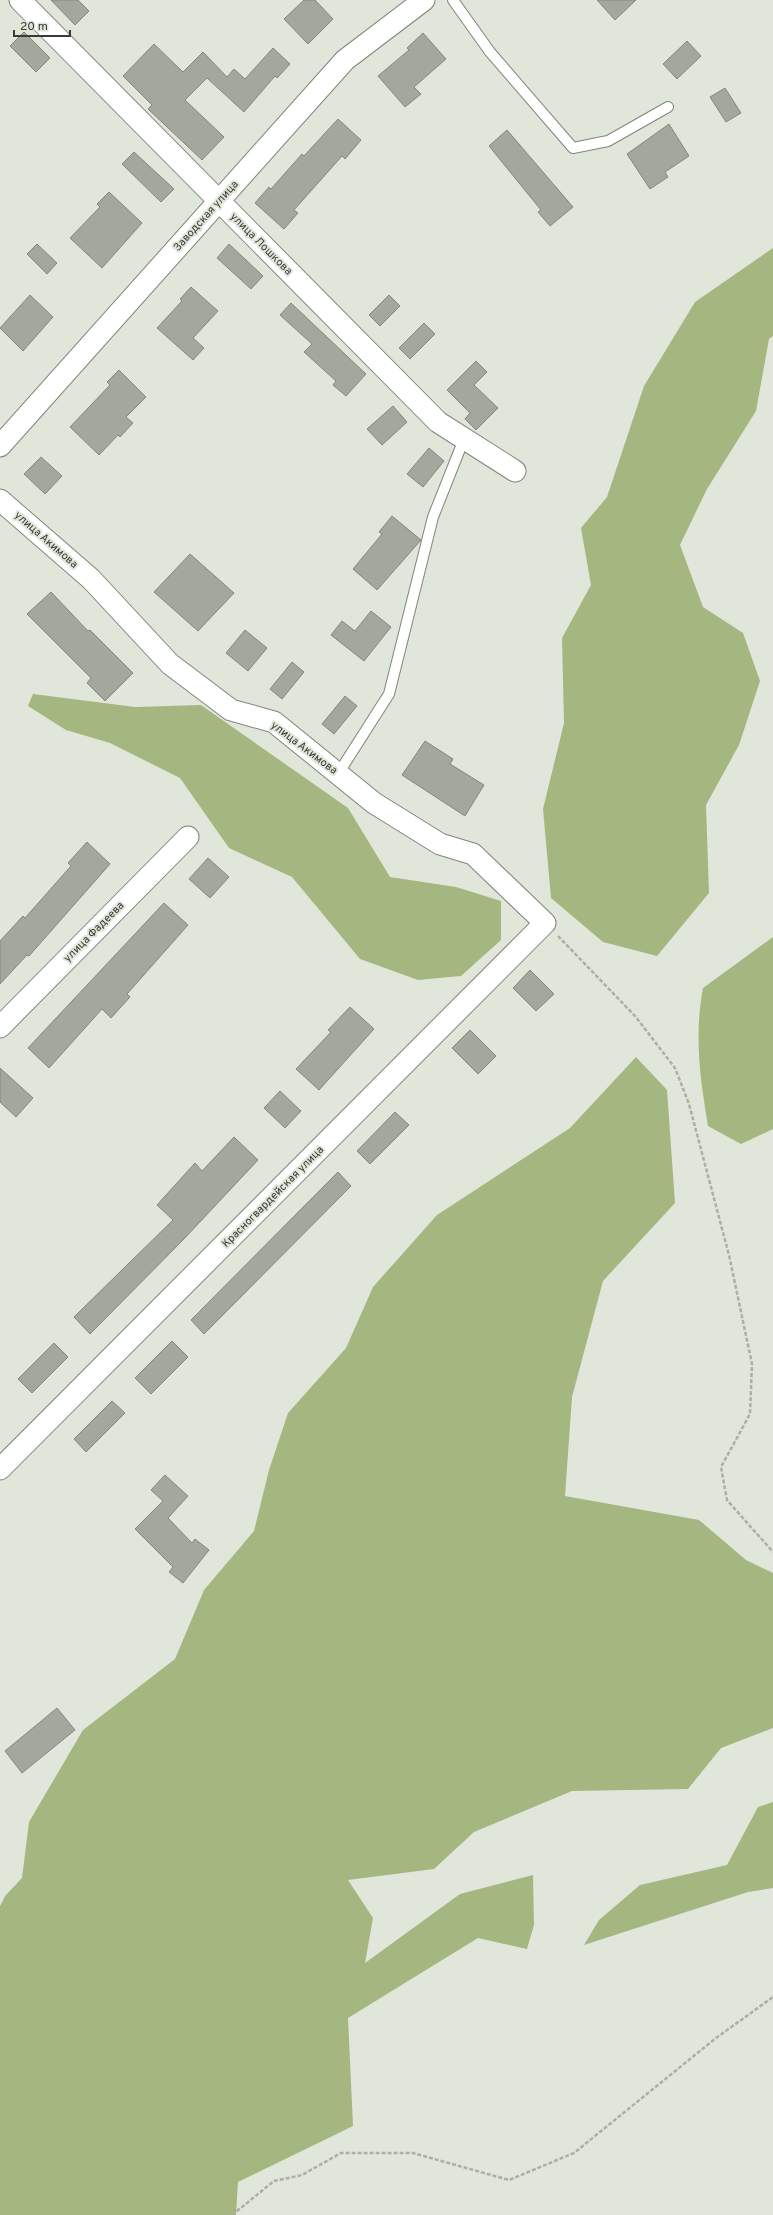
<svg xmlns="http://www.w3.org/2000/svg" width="773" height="2215" viewBox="0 0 773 2215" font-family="Overpass,sans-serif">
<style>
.forest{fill:#a4b780}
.building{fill:#a3a79c;stroke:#84887d}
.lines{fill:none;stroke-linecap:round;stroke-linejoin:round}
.service-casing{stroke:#81857a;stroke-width:12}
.minor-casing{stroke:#81857a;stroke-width:23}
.path{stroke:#abafa5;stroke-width:2.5;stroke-dasharray:4 2;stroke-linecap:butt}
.service{stroke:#fff;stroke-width:10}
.minor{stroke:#fff;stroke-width:21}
.labels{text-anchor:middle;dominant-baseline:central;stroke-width:4;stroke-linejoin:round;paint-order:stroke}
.street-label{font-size:11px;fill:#383a35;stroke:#e1e6da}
</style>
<rect width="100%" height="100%" fill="#e1e6da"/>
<g class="forest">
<polygon points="773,248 773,336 769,339 756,411 707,489 680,545 703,607 743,633 760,681 739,745 706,805 709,893 657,956 603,942 551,898 543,809 564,723 562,638 591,585 581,528 607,497 644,386 695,302"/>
<polygon points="33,694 135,707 201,705 348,808 390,877 456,887 501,901 501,940 461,976 418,980 360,959 292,877 229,848 180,778 110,743 66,730 28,706"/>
<path d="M773,937V1129L741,1144L708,1126C700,1078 694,1036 703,988Z"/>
<polygon points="636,1057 667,1090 675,1203 603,1281 572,1397 565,1496 699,1520 746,1560 773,1573 773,1728 721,1748 688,1789 572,1791 474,1832 434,1869 348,1880 373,1918 365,1963 460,1894 533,1875 534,1925 527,1949 478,1938 348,2018 353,2126 238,2182 236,2215 0,2215 0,1906 5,1896 22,1878 29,1822 83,1730 175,1659 204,1590 254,1531 269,1470 288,1413 346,1348 373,1287 437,1215 570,1128"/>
<polygon points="773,1802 773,1888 748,1892 584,1945 599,1920 640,1885 727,1865 758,1807"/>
</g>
<g class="building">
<polygon points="51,0 78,0 89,11 75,25"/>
<polygon points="304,0 315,0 333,19 308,44 284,19"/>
<polygon points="597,0 636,0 615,20"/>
<polygon points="24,32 50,58 36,72 10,46"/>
<polygon points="423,33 446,59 414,87 421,94 405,107 378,76 409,50 407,48"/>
<polygon points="687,41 701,56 677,79 663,64"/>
<polygon points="154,44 183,72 203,52 227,77 234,69 245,79 273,48 290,64 277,78 275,76 244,112 207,78 185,100 224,137 202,160 148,109 152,105 123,76"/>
<polygon points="725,88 741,113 726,122 710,97"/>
<polygon points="338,119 361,140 345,159 342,156 294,210 298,213 284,229 255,203 269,187 271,189 302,154 304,156"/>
<polygon points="669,124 689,156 665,172 668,177 650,189 627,154"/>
<polygon points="507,130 573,207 550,226 538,212 541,210 489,146"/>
<polygon points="134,152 174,189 161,202 122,164"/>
<polygon points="109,192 142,223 102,268 70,238 100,207 97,204"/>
<polygon points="37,244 57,263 47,274 27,254"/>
<polygon points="229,244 263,276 251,289 217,258"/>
<polygon points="191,287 218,311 193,338 204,348 193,360 157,328 182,301 180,299"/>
<polygon points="30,295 53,317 23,351 0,328"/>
<polygon points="389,295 400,306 380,326 369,315"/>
<polygon points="291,303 366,374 346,396 333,385 336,381 304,352 312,344 280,315"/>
<polygon points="424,323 435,334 410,359 399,348"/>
<polygon points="476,361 487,372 474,385 498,408 476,430 465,419 470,413 447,390"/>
<polygon points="119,370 146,397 126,417 133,423 120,437 118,435 99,455 70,427 110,385 107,382"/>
<polygon points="393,406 407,422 382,445 367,429"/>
<polygon points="429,448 444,461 423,487 407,474"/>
<polygon points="41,457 62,476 45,494 24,474"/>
<polygon points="392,516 421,540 377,590 353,569 382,534 379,532"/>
<polygon points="190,554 234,593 198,631 154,592"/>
<polygon points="51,592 88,631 90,630 133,673 105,701 87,683 91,678 27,614"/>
<polygon points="371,611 391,627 364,661 331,635 342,621 355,631"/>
<polygon points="245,630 267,648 248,671 226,653"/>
<polygon points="292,662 304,672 282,699 270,689"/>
<polygon points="345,696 357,706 334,734 322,724"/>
<polygon points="425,741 453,759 450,764 484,785 465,816 402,775"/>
<polygon points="87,842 110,864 29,956 27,955 0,984 0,941 23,916 25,918 71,866 68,863"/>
<polygon points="208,858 229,877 210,898 189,879"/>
<polygon points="164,903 188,925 127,994 130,997 111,1018 102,1009 49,1068 28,1048"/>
<polygon points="530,970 554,994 536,1011 513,988"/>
<polygon points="350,1007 374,1029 319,1090 296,1069 331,1032 328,1030"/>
<polygon points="470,1030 496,1056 478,1074 452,1048"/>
<polygon points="0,1068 33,1098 16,1117 0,1102"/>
<polygon points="280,1091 301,1111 285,1128 264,1108"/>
<polygon points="395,1112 409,1125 370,1164 357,1151"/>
<polygon points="234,1137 258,1160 183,1240 90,1334 74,1317 173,1220 157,1205 195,1163 202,1171"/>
<polygon points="338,1172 351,1186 204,1334 191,1320"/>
<polygon points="172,1341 188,1357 151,1394 135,1378"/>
<polygon points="54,1343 68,1357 32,1393 18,1379"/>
<polygon points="112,1401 125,1413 86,1452 74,1439"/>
<polygon points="165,1475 188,1496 168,1518 192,1543 195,1539 209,1550 183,1583 169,1572 173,1567 135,1529 163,1501 151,1490"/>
<polygon points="57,1708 75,1730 22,1773 5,1751"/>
</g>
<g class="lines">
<defs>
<g id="service">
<polyline points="453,0 490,52 573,148 608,141 668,107"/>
<polyline points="338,774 389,694 433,517 464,439"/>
</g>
<g id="minor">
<polyline points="20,0 438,422 515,471"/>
<polyline points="0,446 345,60 424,0"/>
<polyline points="0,500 91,579 170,664 231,710 274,722 374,803 440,844 473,854 545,923 0,1469"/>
<polyline points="0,1027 188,837"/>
</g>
</defs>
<use href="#service" class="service-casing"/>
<use href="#minor" class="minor-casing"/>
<g class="path">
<polyline points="558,936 635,1016 675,1068 689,1104 729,1255 752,1364 750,1414 721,1467 727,1500 773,1552"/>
<polyline points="232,2215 274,2181 302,2175 341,2153 413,2153 509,2180 574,2153 716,2038 773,1997"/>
</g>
<use href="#service" class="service"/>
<use href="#minor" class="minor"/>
</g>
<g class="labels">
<g class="street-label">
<text transform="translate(206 216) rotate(-48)">Заводская улица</text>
<text transform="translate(261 244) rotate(45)">улица Лошкова</text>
<text transform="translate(46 540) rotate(41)">улица Акимова</text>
<text transform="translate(304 748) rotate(37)">улица Акимова</text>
<text transform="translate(94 932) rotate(-45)">улица Фадеева</text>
<text transform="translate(273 1197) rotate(-45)">Красногвардейская улица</text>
</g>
</g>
<path d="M14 30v6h56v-6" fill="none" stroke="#383a35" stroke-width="2"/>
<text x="20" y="30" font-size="12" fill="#383a35" stroke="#e1e6da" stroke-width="3" paint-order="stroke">20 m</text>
</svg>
